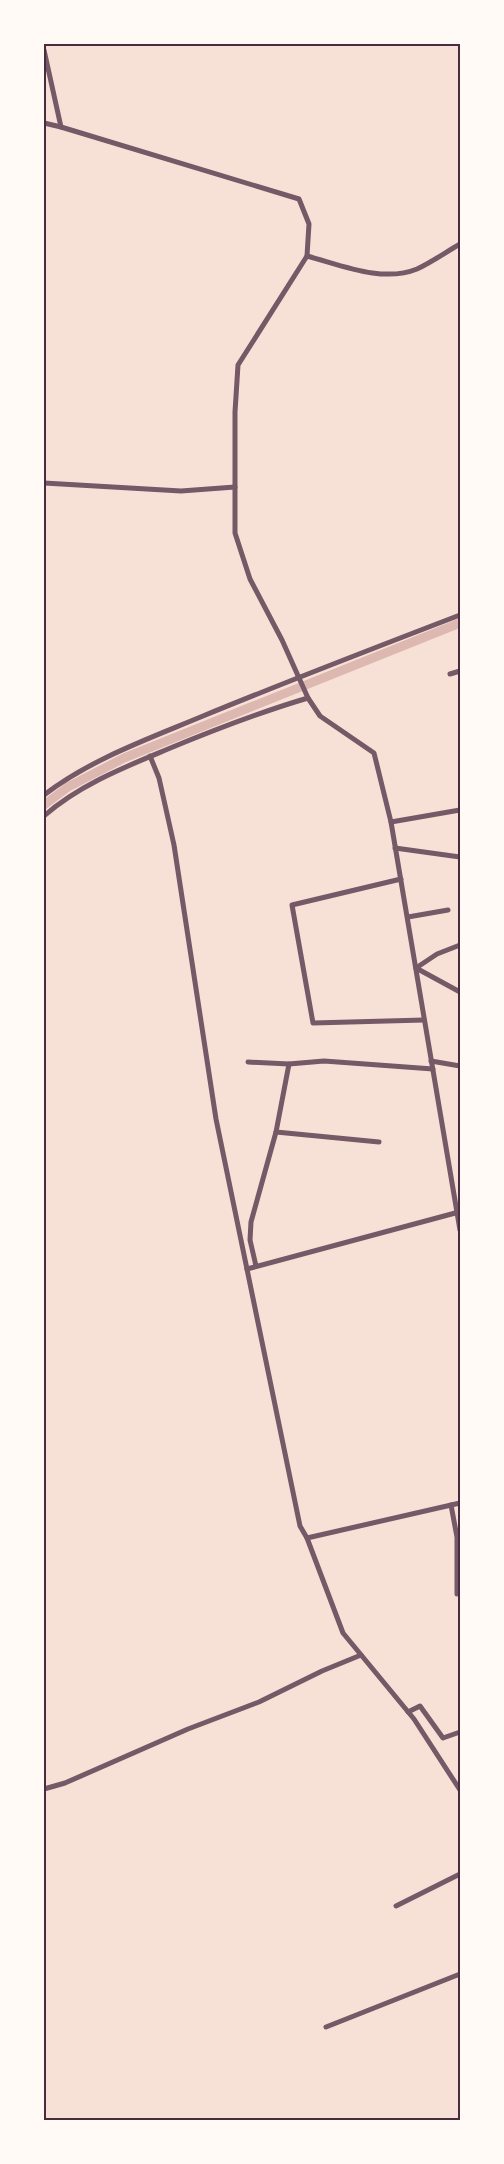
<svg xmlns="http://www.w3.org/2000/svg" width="504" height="2164" viewBox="0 0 504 2164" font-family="'Golos Text',sans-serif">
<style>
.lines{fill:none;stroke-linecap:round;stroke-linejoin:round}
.canal{stroke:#dcb8b0;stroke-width:9}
.minor{stroke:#755966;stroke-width:5}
.neatline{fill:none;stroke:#4a2c40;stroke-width:2}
</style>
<rect width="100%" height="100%" fill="#f7e1d7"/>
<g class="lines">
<polyline class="canal" points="44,805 68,787 124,758 460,623"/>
<g class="minor">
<polyline points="44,50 61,127 299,199 309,224 307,256 238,365 235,412 235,533 250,579 282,640 308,698 320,716 374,753 391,822 460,1230"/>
<polyline points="44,123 61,127"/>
<path d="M307,256C341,265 383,283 417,269C432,262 446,252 460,244"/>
<polyline points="44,483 181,491 235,487"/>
<polyline points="450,674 460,671"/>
<polyline points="150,756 159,778 174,845 216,1119 300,1526 307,1538 460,1503"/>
<path d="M44,795C91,759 148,739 203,716C288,681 374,648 460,615"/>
<path d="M44,816C79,785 125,767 168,749C214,730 260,712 308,698"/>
<polyline points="391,822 460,810"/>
<polyline points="395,848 460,857"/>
<polyline points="401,879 292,905 313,1023 424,1020"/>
<polyline points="408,917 448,910"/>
<polyline points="460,945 437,954 416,968 460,992"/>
<polyline points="431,1061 460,1066"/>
<polyline points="248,1062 289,1064 324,1061 433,1069"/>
<polyline points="276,1132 379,1142"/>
<polyline points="256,1266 250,1240 251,1222 276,1132 289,1064"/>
<polyline points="247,1269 459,1212"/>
<polyline points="451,1505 457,1537 457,1594"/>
<polyline points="307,1538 343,1633 414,1719 460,1790"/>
<polyline points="408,1712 420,1706 443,1738 460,1732"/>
<polyline points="44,1789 65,1783 188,1729 259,1702 322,1671 361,1655"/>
<polyline points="396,1906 460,1874"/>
<polyline points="326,2027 460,1974"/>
</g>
</g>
<rect width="504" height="2164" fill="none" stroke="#fffaf5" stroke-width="90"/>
<rect x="45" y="45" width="414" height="2074" class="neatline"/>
</svg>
